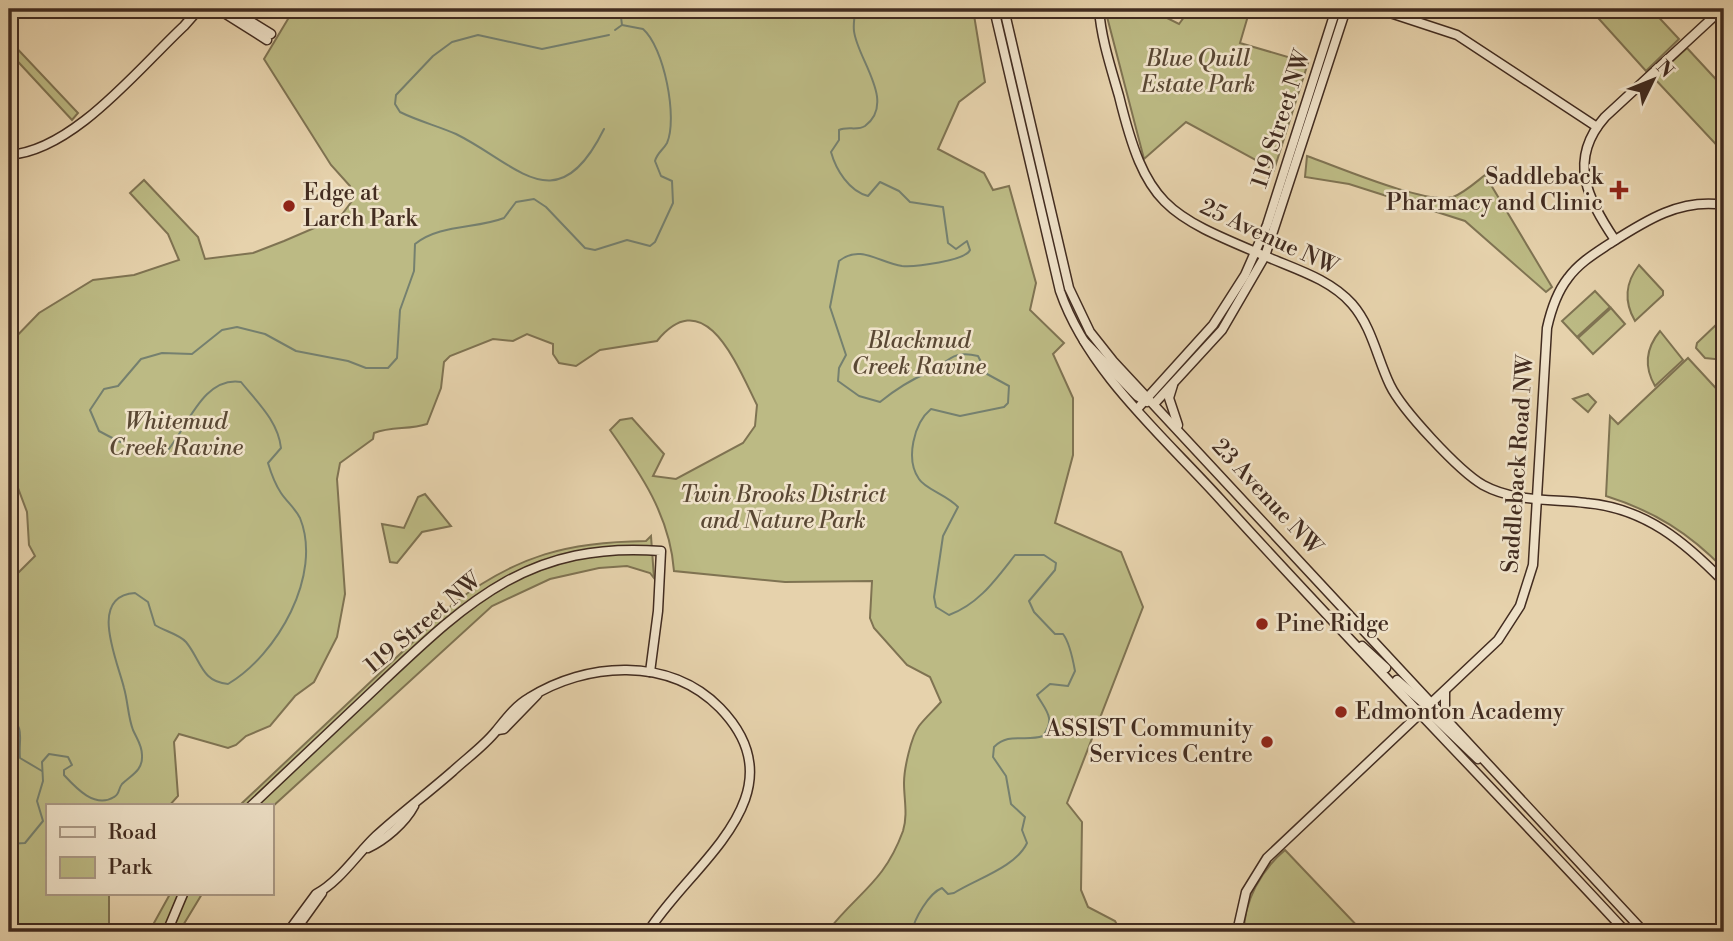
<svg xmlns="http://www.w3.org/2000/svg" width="1733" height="941" viewBox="0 0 1733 941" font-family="'Libre Bodoni',serif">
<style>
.green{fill:#bcba84;stroke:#7f7352;stroke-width:2}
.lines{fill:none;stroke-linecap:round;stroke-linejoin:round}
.stream{stroke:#75806f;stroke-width:2}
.secondary-casing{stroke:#422c20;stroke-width:11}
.secondary{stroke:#efe2c9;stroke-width:8}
.poi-dot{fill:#8f2418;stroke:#efe2c9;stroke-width:2.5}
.labels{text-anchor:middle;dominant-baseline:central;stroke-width:5;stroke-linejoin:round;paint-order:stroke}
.park-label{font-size:23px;font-style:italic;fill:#5a4834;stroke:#efe2c9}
.street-label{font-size:23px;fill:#422c20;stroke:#efe2c9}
.poi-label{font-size:23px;fill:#422c20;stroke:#efe2c9;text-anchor:start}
</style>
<rect width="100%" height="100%" fill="#e6d2ac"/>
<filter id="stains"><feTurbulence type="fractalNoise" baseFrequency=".00286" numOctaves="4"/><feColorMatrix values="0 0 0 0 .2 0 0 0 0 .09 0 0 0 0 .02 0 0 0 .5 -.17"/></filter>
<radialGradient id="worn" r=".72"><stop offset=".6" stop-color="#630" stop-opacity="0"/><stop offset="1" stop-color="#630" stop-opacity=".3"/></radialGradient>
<g class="green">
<path d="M294,9H973L985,82L959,102L938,149L984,173L993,190L1009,186L1036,283L1030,310L1064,343L1053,354L1073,398V455L1055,523L1121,552L1143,607L1067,803L1082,822L1081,890L1088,907L1115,921L1121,932H827C858,892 884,883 903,831C908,815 904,799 904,783C904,769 911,737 919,726C925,718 934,710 941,702L930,677L907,665L874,628L870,618L872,581L785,582L674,571C670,516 641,474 610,430L620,420L632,418L664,454L653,476L676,479L743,443L755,426L757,405C737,365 705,282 657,341L600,350L576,366L559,363L553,354V344L527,334L513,341L493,339L450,356L444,362L441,388L427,424C409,430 392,426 374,433L373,439L340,463L337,479L345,594L337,637L314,682L295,696L270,726L246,736L236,745L228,748L179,734L174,742L178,796L169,806H47V894H109V932H9V582L35,556L29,545L27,512L9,464V344L39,313L93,280L134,275L179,260L168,234L130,193L144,180L198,237L205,259L253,253L284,241L340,217L352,201L350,186L331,165L264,59Z"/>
<polygon points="1105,9 1149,9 1179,24 1190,9 1250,9 1240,43 1308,63 1274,170 1186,122 1144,159"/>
<polygon points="1590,9 1651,9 1679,39 1646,71"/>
<polygon points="9,40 78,113 72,120 9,52"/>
<polygon points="1687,48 1724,88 1724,153 1654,78"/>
<path d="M1307,156C1336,166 1426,205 1453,197C1464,193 1476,182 1485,175L1552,287L1546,292L1465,221L1349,184L1305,177Z"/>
<path d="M1639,265L1663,291V295L1635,321C1624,302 1625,283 1639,265Z"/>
<polygon points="1595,291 1610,307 1577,337 1562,321"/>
<polygon points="1611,308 1625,324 1593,354 1578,338"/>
<polygon points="1718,323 1724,330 1724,360 1705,358 1696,348 1697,343"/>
<path d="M1660,331L1683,360L1655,386C1644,367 1646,348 1660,331Z"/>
<path d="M1688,358L1724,397V569C1689,533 1654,511 1606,496L1610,416L1618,424Z"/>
<polygon points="1588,394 1596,402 1588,412 1573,399"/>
<polygon points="425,494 451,526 422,532 397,563 390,562 382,524 404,528 418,497"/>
<path d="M651,536L654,578L650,573L627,566L599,568L550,579L492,606L271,808L239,806L454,603C518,555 568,542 646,541Z"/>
<path d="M1285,850L1363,932H1244C1244,901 1261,870 1285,850Z"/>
<polygon points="170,894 202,894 179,932 149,932"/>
</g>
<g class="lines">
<g class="stream">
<path d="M855,9C855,16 853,24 854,31C857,59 897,102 865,126C858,131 847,126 839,130V140L831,152C836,170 849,191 868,196L880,182L899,191L910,202L943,207L948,243L956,249L967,241L970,250C965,261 915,267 902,266C880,263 860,244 839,261L830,307L846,355L839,368L838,381L859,396L880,402C896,389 908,381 927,373C948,364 950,349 978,356L987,374L1009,386L1008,403L1004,407L960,416L931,409C914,423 905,459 919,479C925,489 947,495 958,507L943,536L934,597L936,607L949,615C979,604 996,579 1015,555H1044L1056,563L1055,570L1029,601L1034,612L1055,634H1063C1070,643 1073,660 1075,671L1068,686L1050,684L1037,695C1046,711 1056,718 1043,736C1025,742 1009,732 994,747L993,757L1006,776L1011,804L1025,817L1022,830L1027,843C1016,867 976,879 954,893L948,894L942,888C929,893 914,919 912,932"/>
<polyline points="615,30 622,25"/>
<path d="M604,129C557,224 517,164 456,134C438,126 418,121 400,112L395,104L396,95L433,56L452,42L478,35L542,49L609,35"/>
<path d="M9,715C26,729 18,739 20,758L42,771"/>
<path d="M9,844L25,843L43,821L37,801L43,781L42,762L49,754L68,757L72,765L64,770V775C76,788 95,809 114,797C120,794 118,789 122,784C131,775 143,771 142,755C142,745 137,739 133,730C128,717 128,702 124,688C118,662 87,596 135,593L148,602L155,625C164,631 179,634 186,642C201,660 201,682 228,684C277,655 323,575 300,518C295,508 287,502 281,493C275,484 271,473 268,463L281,448C278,421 257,402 241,382C203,376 187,428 168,450C144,455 119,442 99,431L90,410L104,389L118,386L141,359L162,353L192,354L222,330L237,327L265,334L296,351L348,361L366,368H388L397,358L400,310L414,271L415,244C440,224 476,229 504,218L516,202L534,199L546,207L585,248L595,250L627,240L650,246L655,242L673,203L672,181L661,176L655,161C657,153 663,150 667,143C678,118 664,47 643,29L622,25L620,9"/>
</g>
<defs>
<g id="secondary">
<polyline points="218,9 267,40"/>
<polyline points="231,9 271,34"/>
<path d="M994,9L1060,291C1088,372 1163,436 1220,499C1353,646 1492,787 1626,932"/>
<polyline points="1004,9 1069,288 1090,332 1113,361 1644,932"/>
<path d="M1099,9C1101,38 1111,68 1119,96C1146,206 1165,214 1265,256C1295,269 1330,279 1352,304C1372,327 1377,358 1390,385C1402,410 1459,471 1483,485C1514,502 1551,499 1586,503C1645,508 1685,542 1724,582"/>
<polyline points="1378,9 1457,35 1597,127"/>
<path d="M9,155C73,151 138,69 184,26L199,9"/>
<path d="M1615,240C1588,200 1567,160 1605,117L1722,9"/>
<polyline points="1084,341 1137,396 1147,402"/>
<polyline points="1173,385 1169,398 1178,425"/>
<polyline points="1154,404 1222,330 1265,256 1346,9"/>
<polyline points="1138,408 1213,325 1245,275 1267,225 1336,9"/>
<polyline points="1362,646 1386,668"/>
<polyline points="1397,680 1422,702 1431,703"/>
<polyline points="1445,691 1445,707 1450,717"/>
<polyline points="1421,713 1433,716 1478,759"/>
<polyline points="498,730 504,729 537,695"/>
<path d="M251,806C293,766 336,726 379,685C468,601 529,541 661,551L658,611L650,672"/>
<path d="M368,848C385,840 405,823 414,806"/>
<polyline points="167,932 183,894"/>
<path d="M288,932L316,894C340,881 357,854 376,836C401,813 428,793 453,771C467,758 484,746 496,731C505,720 515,706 529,698C586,662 669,656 720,708C804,795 689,865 648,932"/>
<polyline points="294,932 322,893"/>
<path d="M1237,932L1246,892L1267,858L1498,640L1520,606L1533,565L1547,328C1551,310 1557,292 1568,278C1579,263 1594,254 1609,244C1645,221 1680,198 1724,205"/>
</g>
</defs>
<use href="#secondary" class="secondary-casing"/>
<use href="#secondary" class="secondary"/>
</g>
<g class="poi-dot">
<path d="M1615.5 179.5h7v7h7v7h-7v7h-7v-7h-7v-7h7z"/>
<circle cx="289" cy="206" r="7"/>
<circle cx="1262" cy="624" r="7"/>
<circle cx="1341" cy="712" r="7"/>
<circle cx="1267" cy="742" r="7"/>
</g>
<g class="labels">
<g class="park-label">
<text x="1198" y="59">Blue Quill<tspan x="1198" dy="26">Estate Park</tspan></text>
<text x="919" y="341">Blackmud<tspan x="919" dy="26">Creek Ravine</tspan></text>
<text x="176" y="422">Whitemud<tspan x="176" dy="26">Creek Ravine</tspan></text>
<text x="783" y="495">Twin Brooks District<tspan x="783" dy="26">and Nature Park</tspan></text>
</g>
<g class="street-label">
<text transform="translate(1281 119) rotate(-72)">119 Street NW</text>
<text transform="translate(1269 237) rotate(25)">25 Avenue NW</text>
<text transform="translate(1518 464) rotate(-86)">Saddleback Road NW</text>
<text transform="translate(1267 497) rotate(47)">23 Avenue NW</text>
<text transform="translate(423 623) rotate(-40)">119 Street NW</text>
</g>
<g class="poi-label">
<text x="1603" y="177" text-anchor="end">Saddleback<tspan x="1603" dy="26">Pharmacy and Clinic</tspan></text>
<text x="303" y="193">Edge at<tspan x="303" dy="26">Larch Park</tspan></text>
<text x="1276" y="624">Pine Ridge</text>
<text x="1355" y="712">Edmonton Academy</text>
<text x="1253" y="729" text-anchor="end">ASSIST Community<tspan x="1253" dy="26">Services Centre</tspan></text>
</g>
</g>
<rect width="1733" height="941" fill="none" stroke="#e6d2ac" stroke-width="35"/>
<rect x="10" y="10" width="1712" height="920" fill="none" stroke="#422c20" stroke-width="3.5"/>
<rect x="18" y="18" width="1698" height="906" fill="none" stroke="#422c20" stroke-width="2"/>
<rect x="46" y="804" width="228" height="91" fill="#efe2c9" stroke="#aa9985" stroke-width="2"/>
<rect x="60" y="827" width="35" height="10" fill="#efe2c9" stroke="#aa9985" stroke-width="2"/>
<text x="108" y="839" font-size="21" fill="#422c20">Road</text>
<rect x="60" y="857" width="35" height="21" fill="#bcba84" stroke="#aa9985" stroke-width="2"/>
<text x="108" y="874" font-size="21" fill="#422c20">Park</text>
<g transform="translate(1653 80) rotate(47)" stroke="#efe2c9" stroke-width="5" paint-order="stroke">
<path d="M0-5L12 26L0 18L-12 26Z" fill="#422c20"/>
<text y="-10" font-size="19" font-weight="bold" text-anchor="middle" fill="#422c20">N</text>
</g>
<rect width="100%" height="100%" filter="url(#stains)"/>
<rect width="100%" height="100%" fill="url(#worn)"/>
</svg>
